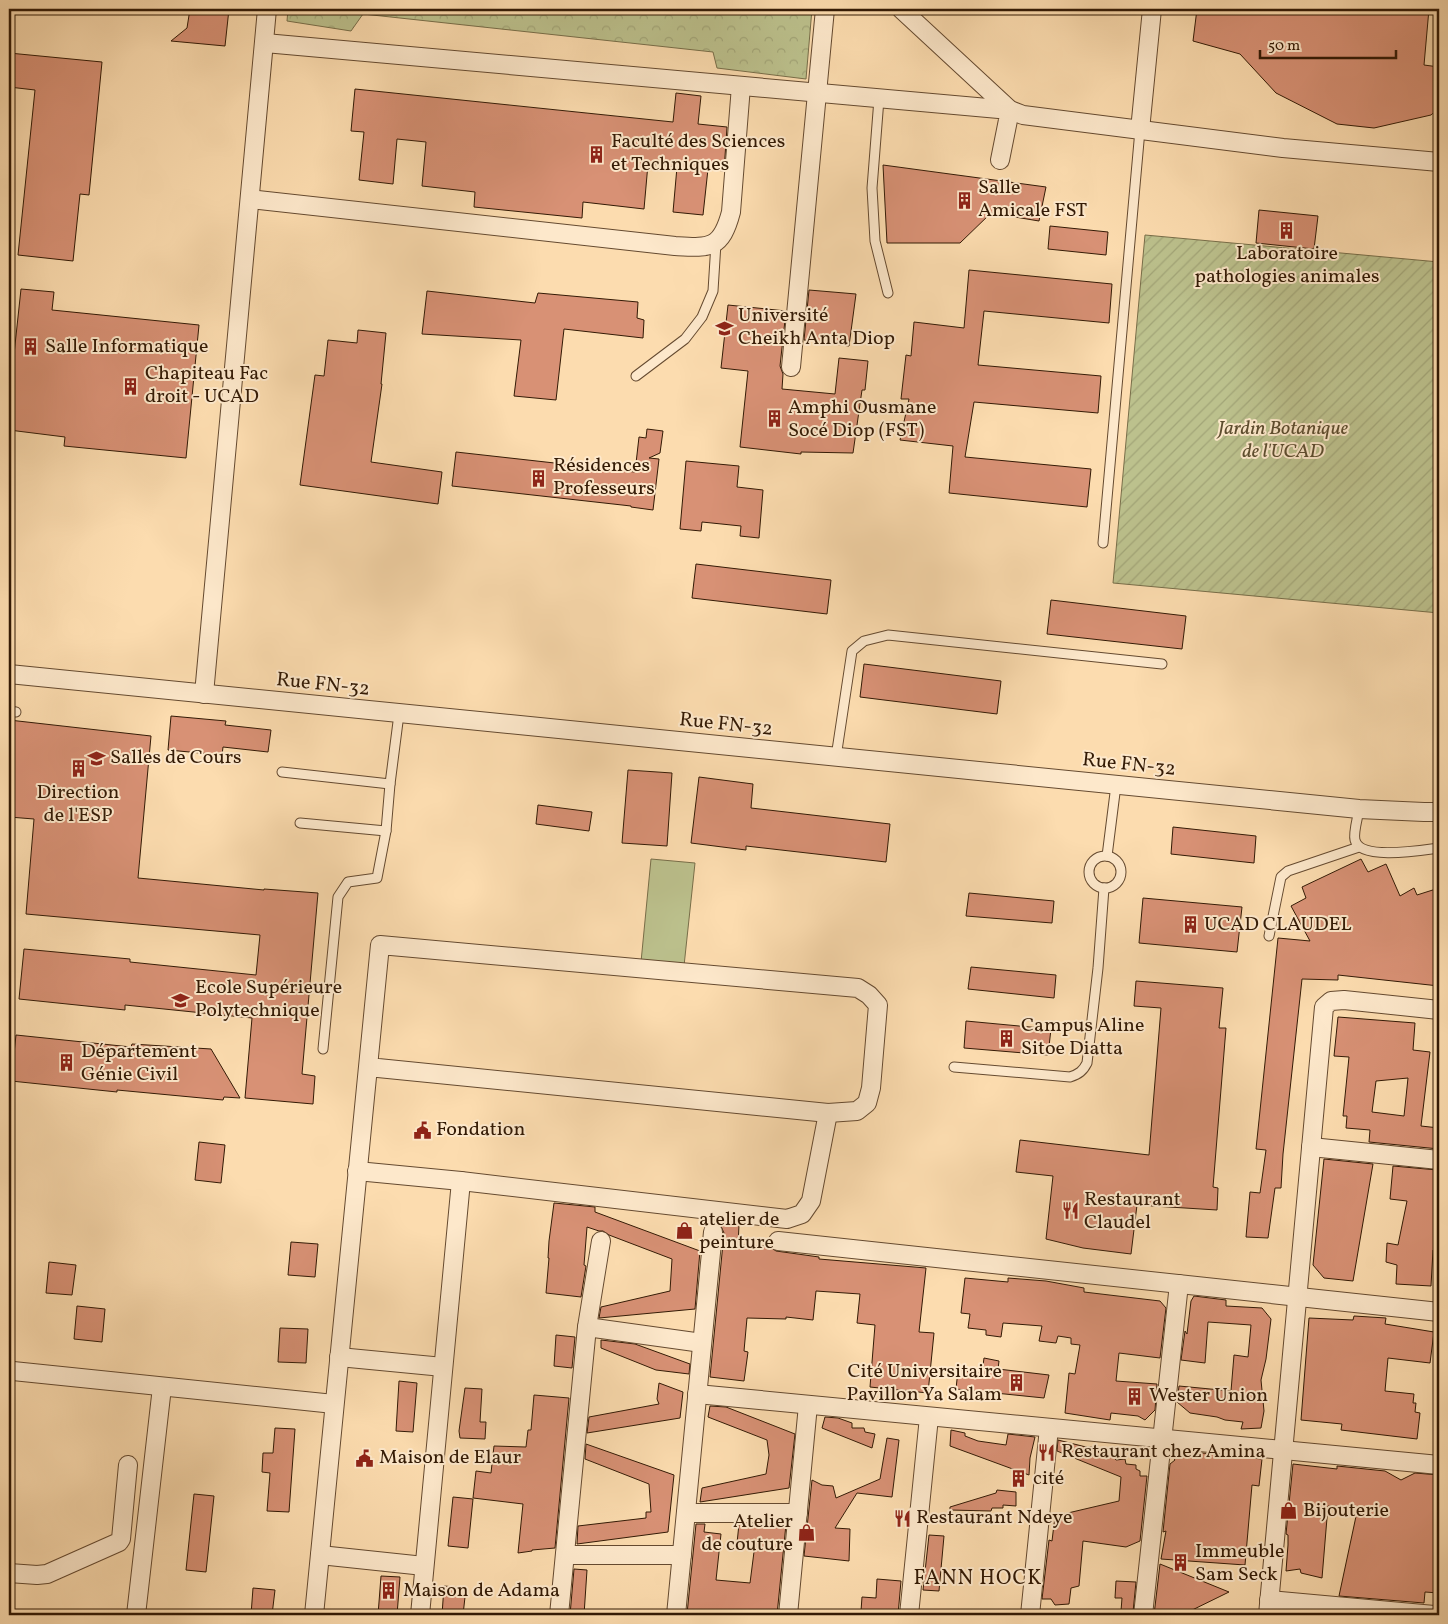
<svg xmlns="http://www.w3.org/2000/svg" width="1448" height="1624" viewBox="0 0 1448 1624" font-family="Vollkorn,serif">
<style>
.park{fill:url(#park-crowns);stroke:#786e49}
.garden{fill:url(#garden-furrows);stroke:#786e49}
.pitch{fill:#bcc18d;stroke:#786e49}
.building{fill:#d89175;stroke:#331a05;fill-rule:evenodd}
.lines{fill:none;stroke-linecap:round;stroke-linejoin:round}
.lane-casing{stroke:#654a30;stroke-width:11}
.street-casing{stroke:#654a30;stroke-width:20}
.lane{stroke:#fde8cb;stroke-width:9}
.street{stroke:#fde8cb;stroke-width:18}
.labels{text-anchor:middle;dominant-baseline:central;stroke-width:4;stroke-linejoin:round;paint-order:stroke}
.poi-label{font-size:20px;fill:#331a05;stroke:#fde8cb;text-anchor:start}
.park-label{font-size:20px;font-style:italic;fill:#5c4c2e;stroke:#fde8cb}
.street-label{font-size:20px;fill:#331a05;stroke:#fde8cb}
.neighbourhood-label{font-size:21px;letter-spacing:1px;fill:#331a05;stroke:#fde8cb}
</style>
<defs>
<pattern id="park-crowns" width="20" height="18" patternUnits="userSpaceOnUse" patternTransform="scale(1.25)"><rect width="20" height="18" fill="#bcc18d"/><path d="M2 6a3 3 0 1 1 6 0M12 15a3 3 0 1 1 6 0" fill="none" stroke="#a2a578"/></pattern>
<pattern id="garden-furrows" width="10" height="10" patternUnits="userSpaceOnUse" patternTransform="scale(1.25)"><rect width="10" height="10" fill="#bcc18d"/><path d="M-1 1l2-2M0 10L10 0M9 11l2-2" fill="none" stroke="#a2a578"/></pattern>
</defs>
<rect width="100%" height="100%" fill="#fcdcaf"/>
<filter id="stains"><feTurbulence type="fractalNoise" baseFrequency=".004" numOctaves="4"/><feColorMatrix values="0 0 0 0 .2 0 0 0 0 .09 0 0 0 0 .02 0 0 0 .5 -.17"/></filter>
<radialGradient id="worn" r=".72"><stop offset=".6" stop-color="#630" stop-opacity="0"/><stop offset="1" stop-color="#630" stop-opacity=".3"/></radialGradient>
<polygon class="park" points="288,9 812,9 806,79 717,68 713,52 363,14 351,31 287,21"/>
<polygon class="garden" points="1145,235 1439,262 1439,613 1113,583"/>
<polygon class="pitch" points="651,859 695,863 684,966 641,962"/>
<g class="building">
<polygon points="190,9 229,9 225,46 171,41 187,28"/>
<polygon points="1197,9 1429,9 1424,65 1439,67 1439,108 1431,115 1374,128 1337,124 1276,93 1240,54 1193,41"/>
<polygon points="9,53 102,62 89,195 80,194 73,261 18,255 35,90 9,87"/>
<polygon points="355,89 673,122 676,93 701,96 698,124 727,127 724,171 708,169 703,215 673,212 677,167 648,164 644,209 583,202 582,218 474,207 475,192 422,186 426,142 397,139 393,184 359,180 364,132 351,131"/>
<polygon points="883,165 1046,187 1039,221 991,213 960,243 887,243"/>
<polygon points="1259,210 1318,216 1314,249 1256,243"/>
<polygon points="1050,226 1108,232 1106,255 1048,249"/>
<polygon points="969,270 1112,284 1109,323 984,311 978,365 1101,376 1098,413 974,402 965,457 1091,469 1087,507 949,493 953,446 900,440 909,399 901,399 906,355 911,356 914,322 964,328"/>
<polygon points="21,289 54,292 52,310 199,325 186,458 64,446 65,437 9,430 9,401"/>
<polygon points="809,290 856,294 849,346 804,340"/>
<polygon points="427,291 535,303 538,293 638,302 637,318 644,320 643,338 564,329 556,400 514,396 521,340 422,334"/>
<polygon points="728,305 786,311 780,366 783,374 782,389 835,394 839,358 868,361 865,390 862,390 853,453 801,452 801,454 740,447 748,371 721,368"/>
<polygon points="358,330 386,333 381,384 382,384 371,462 442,472 438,504 300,485 315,375 324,376 328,340 357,343"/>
<polygon points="647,429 663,431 660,453 649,458 659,459 653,510 631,507 631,506 452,486 456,452 635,472 639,437 646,438"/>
<polygon points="686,461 739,466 737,487 763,490 759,538 740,536 741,526 702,522 701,531 680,529"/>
<polygon points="696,564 831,580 827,614 692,598"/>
<polygon points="1051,600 1186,616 1182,649 1047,634"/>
<polygon points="864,664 1001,681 997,714 860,697"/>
<polygon points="171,716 226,721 225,725 271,730 268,752 223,747 222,755 168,750"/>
<polygon points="9,720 151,736 138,878 264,890 264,889 318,893 302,1074 315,1076 313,1104 245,1098 252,1018 125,1005 125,1010 19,999 24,949 130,959 130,962 256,975 260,935 26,914 34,819 9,817"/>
<polygon points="628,770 672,773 667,846 622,843"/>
<polygon points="699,777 753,784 751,808 890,824 886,862 746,846 746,850 691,843"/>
<polygon points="538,805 592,812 589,831 536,824"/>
<polygon points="1173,827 1256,836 1254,863 1171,854"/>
<polygon points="1361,859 1368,872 1386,864 1400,896 1414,888 1417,895 1439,888 1439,986 1338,975 1338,980 1302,979 1283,1154 1281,1188 1275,1188 1268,1238 1246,1237 1250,1192 1260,1193 1266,1150 1256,1149 1278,938 1310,941 1291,906 1306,898 1302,887"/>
<polygon points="969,893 1054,901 1052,923 966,916"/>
<polygon points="1143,898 1242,907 1237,952 1139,943"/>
<polygon points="971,967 1056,975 1054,998 968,989"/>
<polygon points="1136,981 1223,988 1219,1028 1226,1028 1213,1187 1218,1188 1217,1210 1137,1205 1131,1254 1083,1248 1046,1239 1053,1176 1016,1172 1020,1140 1149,1155 1161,1008 1134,1006"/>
<path d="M1338,1017L1415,1023L1413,1050L1430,1052L1421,1126L1439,1128V1149L1369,1142L1370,1130L1346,1128L1347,1116H1343L1349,1057L1334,1056ZM1408,1078L1404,1116L1372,1112L1376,1081Z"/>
<polygon points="966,1021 1051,1029 1048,1055 964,1048"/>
<polygon points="16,1035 131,1047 132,1044 211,1049 240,1098 224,1097 223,1100 117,1090 117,1092 11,1081"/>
<polygon points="199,1142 225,1145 221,1183 195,1180"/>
<polygon points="1324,1159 1373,1164 1353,1281 1324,1278 1313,1265"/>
<polygon points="1393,1166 1437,1170 1439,1179 1438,1251 1433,1250 1431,1286 1396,1284 1397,1265 1386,1262 1387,1243 1398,1245 1407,1201 1390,1199"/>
<polygon points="554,1203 595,1207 595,1212 700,1251 695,1309 599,1318 601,1307 670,1291 672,1259 609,1235 603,1231 599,1231 587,1227 584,1265 586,1266 581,1297 546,1293 549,1258 548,1258 549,1241"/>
<polygon points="720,1224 739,1225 738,1245 769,1246 776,1251 819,1257 819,1259 926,1268 919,1332 934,1333 928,1393 870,1387 875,1325 857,1323 860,1294 816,1291 813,1320 786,1317 786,1319 747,1318 744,1351 748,1352 744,1381 710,1377 724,1233"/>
<polygon points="291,1242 318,1244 315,1277 288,1275"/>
<polygon points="49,1262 76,1265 72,1295 46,1293"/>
<polygon points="965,1278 1008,1282 1008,1278 1046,1281 1084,1288 1084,1292 1160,1301 1166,1308 1160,1358 1119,1353 1116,1381 1157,1384 1155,1410 1145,1420 1138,1416 1111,1413 1110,1420 1065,1413 1069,1373 1075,1374 1080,1345 1071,1344 1071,1338 1058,1336 1056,1343 1039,1341 1042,1326 1003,1323 1001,1337 986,1335 986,1330 968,1328 970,1314 961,1313"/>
<polygon points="1194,1296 1226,1300 1226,1306 1262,1308 1271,1319 1266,1359 1261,1380 1264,1411 1261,1428 1241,1429 1243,1422 1225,1420 1217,1417 1190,1413 1177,1402 1179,1386 1231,1391 1234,1355 1248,1357 1251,1325 1208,1322 1205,1363 1181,1360 1185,1331 1187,1334 1191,1301"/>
<polygon points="77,1306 105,1309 102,1342 74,1339"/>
<polygon points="1354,1316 1386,1318 1385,1324 1434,1332 1430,1363 1388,1358 1385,1391 1414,1394 1413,1403 1416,1403 1415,1412 1420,1413 1417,1439 1341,1430 1342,1424 1301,1420 1309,1318 1353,1320"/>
<polygon points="280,1328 308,1329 306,1363 278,1362"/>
<polygon points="556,1335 575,1337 572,1368 554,1366"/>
<polygon points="601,1340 635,1344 690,1364 689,1374 656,1370 601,1348"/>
<polygon points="984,1358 999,1361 998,1369 1049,1375 1044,1398 956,1389 958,1370 982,1373"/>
<polygon points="399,1381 417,1383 413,1432 396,1431"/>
<polygon points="659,1383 683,1392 680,1418 587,1433 589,1417 659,1404 657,1399"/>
<polygon points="465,1388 482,1389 480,1422 486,1422 485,1439 460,1438 459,1431"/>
<polygon points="534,1395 569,1398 555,1548 532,1550 532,1551 518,1553 523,1504 473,1498 476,1471 491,1473 494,1446 526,1447 528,1430 531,1430"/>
<polygon points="710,1406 726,1407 795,1434 789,1488 700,1502 702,1488 766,1474 769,1455 767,1440 708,1417"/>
<polygon points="825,1417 838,1418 852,1423 852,1428 864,1428 865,1432 875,1434 872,1448 822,1428"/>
<polygon points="275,1428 295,1429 289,1512 267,1511 270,1473 262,1472 263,1453 273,1453"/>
<polygon points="951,1430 965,1433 965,1436 978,1441 1006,1445 1008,1434 1035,1437 1030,1458 1029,1475 950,1446"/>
<polygon points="887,1438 899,1440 892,1497 857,1493 835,1528 850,1529 849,1561 804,1556 812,1480 822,1485 833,1486 836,1498 880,1479"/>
<polygon points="1058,1440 1086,1447 1097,1447 1099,1453 1112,1455 1116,1460 1125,1459 1126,1464 1136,1465 1136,1469 1140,1471 1140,1476 1147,1476 1140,1541 1126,1547 1083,1541 1079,1586 1071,1588 1069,1604 1055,1605 1051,1599 1042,1599 1049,1540 1052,1541 1055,1516 1119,1501 1121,1477 1057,1451"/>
<polygon points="586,1444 674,1475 668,1532 577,1544 578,1526 646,1518 646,1512 651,1512 649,1484 585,1459"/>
<polygon points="1172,1450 1262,1459 1259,1486 1252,1485 1245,1565 1161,1559 1166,1531 1163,1532 1170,1464 1175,1460 1171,1455"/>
<polygon points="1293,1464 1337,1469 1337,1466 1385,1471 1401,1480 1415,1473 1439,1475 1439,1492 1438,1492 1435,1538 1439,1539 1439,1593 1425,1592 1424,1603 1339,1596 1358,1507 1328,1506 1322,1578 1301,1573 1300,1569 1286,1571 1288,1545 1288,1535 1286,1534"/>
<polygon points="997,1490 1016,1492 1016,1506 1003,1505 1003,1508 992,1508 991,1511 950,1510 950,1507 996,1493"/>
<polygon points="194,1494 214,1496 206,1572 186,1570"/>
<polygon points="453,1497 473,1499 468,1548 448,1546"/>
<polygon points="696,1524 705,1524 704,1532 721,1534 716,1580 750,1583 755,1544 737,1543 739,1524 786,1524 777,1615 722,1612 722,1615 687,1614"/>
<polygon points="929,1535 944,1536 939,1591 923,1590"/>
<polygon points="1160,1564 1229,1592 1182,1615 1154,1615"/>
<polygon points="574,1569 587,1570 584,1615 570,1615"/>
<polygon points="381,1576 400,1577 397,1615 378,1615"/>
<polygon points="877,1579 901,1581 898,1615 872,1615 872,1612 861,1611 862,1597 876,1598"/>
<polygon points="1116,1581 1136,1582 1133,1612 1121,1611 1122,1598 1115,1598"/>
<polygon points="444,1586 466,1588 463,1615 442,1615"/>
<polygon points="253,1588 275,1590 272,1615 251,1615"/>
</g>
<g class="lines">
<defs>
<g id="lane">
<polyline points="879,99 872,188 875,241 888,293"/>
<polyline points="636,376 685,339 702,317 713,291 716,243"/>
<polyline points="1103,543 1140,130"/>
<polyline points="9,711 16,712"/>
<polyline points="836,757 852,651 864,641 888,635 1162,664"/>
<polyline points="282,772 390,784 399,714"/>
<path d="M1359,809C1358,817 1353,833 1355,840C1360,861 1423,850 1439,848"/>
<polyline points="300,823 386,831"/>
<circle cx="1105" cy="872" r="16"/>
<polyline points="1107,856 1116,785"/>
<polyline points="1269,936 1281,877 1288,871 1359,847"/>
<polyline points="323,1049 338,897 348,882 377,878 386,831 390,784"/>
<path d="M954,1067L1070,1077C1079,1074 1083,1071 1087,1063L1098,968L1104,888"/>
</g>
<g id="street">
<polyline points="901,9 1010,110 1023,115 1283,148 1439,162"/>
<polyline points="265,43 1010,110 1000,160"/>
<polyline points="1140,130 1152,9"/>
<path d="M250,199L675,246C709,248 721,250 731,212L741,86"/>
<polyline points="791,367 825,9"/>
<polyline points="9,674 1359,809 1424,812 1439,812"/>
<polyline points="204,694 267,9"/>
<polyline points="1311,1147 1439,1160"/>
<polyline points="357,1171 461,1181 787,1219 802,1214 811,1201 828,1113"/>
<polyline points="778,1241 1439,1312"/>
<polyline points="587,1327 702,1343"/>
<polyline points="339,1357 443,1367"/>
<polyline points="13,1371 334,1404"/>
<polyline points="697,1394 1439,1465"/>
<polyline points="686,1513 798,1513"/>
<polyline points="320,1555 424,1566"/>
<polyline points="565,1555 682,1555"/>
<polyline points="9,1573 37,1575 47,1574 119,1542 121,1539 128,1465"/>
<polyline points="1269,1600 1434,1615"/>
<polyline points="136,1615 162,1387"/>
<polyline points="314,1615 380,945 858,988 869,995 878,1005 871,1088 867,1103 857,1111 828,1113 368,1067"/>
<polyline points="420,1615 461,1181"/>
<polyline points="559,1615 587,1327 601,1241"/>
<polyline points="676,1615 713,1232"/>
<polyline points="788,1615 808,1405"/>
<polyline points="909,1615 929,1417"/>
<polyline points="1030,1615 1049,1428"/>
<polyline points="1143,1615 1179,1284"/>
<polyline points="1268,1615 1324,1007 1331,1001 1344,1000 1439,1010"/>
</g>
</defs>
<use href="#lane" class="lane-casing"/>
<use href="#street" class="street-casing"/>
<use href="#lane" class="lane"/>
<use href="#street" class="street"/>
</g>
<defs>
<symbol id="building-bare" viewBox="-9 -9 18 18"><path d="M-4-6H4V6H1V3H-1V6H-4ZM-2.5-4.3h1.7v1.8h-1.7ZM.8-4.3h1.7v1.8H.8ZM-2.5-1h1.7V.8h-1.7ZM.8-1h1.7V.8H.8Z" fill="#8f2418" stroke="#fde8cb" stroke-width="2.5" paint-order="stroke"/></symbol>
<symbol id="university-bare" viewBox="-9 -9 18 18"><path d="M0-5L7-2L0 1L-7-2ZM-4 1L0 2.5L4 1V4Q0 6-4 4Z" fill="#8f2418" stroke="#fde8cb" stroke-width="2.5" paint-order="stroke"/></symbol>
<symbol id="civic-bare" viewBox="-9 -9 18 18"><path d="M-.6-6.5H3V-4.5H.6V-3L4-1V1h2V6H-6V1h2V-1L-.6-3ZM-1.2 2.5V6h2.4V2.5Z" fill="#8f2418" stroke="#fde8cb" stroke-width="2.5" paint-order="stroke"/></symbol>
<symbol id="restaurant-bare" viewBox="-9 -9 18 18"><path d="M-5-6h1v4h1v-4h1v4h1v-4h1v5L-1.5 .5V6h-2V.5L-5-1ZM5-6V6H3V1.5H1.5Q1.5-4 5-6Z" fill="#8f2418" stroke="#fde8cb" stroke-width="2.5" paint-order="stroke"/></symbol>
<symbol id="shop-bare" viewBox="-9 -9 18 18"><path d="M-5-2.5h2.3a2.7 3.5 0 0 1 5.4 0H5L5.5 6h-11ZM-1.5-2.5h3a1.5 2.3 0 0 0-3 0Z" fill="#8f2418" stroke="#fde8cb" stroke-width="2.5" paint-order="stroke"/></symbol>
</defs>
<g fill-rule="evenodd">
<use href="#building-bare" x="584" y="142" width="25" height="25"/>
<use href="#building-bare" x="952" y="188" width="25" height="25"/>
<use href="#building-bare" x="1274" y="218" width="25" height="25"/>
<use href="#university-bare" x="712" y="316" width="25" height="25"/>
<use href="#building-bare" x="18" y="334" width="25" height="25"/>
<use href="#building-bare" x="118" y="374" width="25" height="25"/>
<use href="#building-bare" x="762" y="406" width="25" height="25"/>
<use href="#building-bare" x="526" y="466" width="25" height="25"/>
<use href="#university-bare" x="84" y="746" width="25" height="25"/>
<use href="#building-bare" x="66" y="756" width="25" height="25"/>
<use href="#building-bare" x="1178" y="912" width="25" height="25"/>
<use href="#university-bare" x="168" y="988" width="25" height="25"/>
<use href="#building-bare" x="994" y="1026" width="25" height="25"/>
<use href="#building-bare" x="54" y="1050" width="25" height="25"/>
<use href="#civic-bare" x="410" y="1118" width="25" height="25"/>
<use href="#restaurant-bare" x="1058" y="1198" width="25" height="25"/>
<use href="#shop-bare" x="672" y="1218" width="25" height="25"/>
<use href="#building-bare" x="1004" y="1370" width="25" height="25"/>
<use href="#building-bare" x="1122" y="1384" width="25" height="25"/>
<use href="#restaurant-bare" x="1034" y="1440" width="25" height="25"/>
<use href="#civic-bare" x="352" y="1446" width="25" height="25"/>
<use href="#building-bare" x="1006" y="1466" width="25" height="25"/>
<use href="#shop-bare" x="1276" y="1498" width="25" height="25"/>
<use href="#restaurant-bare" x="890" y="1506" width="25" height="25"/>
<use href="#shop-bare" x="794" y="1520" width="25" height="25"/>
<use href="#building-bare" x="1168" y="1550" width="25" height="25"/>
<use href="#building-bare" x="376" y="1578" width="25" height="25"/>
</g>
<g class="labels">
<g class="poi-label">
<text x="611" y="142">Faculté des Sciences<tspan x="611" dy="23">et Techniques</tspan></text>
<text x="978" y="188">Salle<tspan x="978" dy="23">Amicale FST</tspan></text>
<text x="1287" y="254" text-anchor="middle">Laboratoire<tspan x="1287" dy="23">pathologies animales</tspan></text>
<text x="738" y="316">Université<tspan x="738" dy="23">Cheikh Anta Diop</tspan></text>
<text x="45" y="347">Salle Informatique</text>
<text x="145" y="374">Chapiteau Fac<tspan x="145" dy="23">droit - UCAD</tspan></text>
<text x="788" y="408">Amphi Ousmane<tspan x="788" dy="23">Socé Diop (FST)</tspan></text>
<text x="553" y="466">Résidences<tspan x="553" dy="23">Professeurs</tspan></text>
<text x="110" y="758">Salles de Cours</text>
<text x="78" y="793" text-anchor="middle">Direction<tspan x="78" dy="23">de l'ESP</tspan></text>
<text x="1204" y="925">UCAD CLAUDEL</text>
<text x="195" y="988">Ecole Supérieure<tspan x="195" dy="23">Polytechnique</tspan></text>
<text x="1021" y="1026">Campus Aline<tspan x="1021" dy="23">Sitoe Diatta</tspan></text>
<text x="81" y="1052">Département<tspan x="81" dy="23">Génie Civil</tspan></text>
<text x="436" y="1130">Fondation</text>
<text x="1084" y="1200">Restaurant<tspan x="1084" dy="23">Claudel</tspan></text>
<text x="699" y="1220">atelier de<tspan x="699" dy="23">peinture</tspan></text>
<text x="1002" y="1372" text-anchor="end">Cité Universitaire<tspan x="1002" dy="23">Pavillon Ya Salam</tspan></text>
<text x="1149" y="1396">Wester Union</text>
<text x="1061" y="1452">Restaurant chez Amina</text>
<text x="379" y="1458">Maison de Elaur</text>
<text x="1033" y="1479">cité</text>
<text x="1303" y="1511">Bijouterie</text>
<text x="916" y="1518">Restaurant Ndeye</text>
<text x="793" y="1522" text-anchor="end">Atelier<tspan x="793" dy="23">de couture</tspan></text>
<text x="1195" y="1552">Immeuble<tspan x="1195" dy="23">Sam Seck</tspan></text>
<text x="403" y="1591">Maison de Adama</text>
</g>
<g class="park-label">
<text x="1283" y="429">Jardin Botanique<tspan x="1283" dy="23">de l'UCAD</tspan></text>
</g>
<g class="street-label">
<text transform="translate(323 685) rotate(6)">Rue FN-32</text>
<text transform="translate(726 725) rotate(6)">Rue FN-32</text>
<text transform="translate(1129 765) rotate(6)">Rue FN-32</text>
</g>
<g class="neighbourhood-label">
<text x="978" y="1578">FANN HOCK</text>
</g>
</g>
<rect width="1448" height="1624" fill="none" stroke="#fcdcaf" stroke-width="30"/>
<rect x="10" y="10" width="1428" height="1604" fill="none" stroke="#331a05" stroke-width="2.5"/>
<rect x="15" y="15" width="1418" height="1594" fill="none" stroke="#331a05"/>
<path d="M1260 50v8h136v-8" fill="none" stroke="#331a05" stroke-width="2.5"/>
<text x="1268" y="50" font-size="15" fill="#331a05" stroke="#fde8cb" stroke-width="4" paint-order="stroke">50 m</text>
<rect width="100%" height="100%" filter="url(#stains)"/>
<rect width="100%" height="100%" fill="url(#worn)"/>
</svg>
